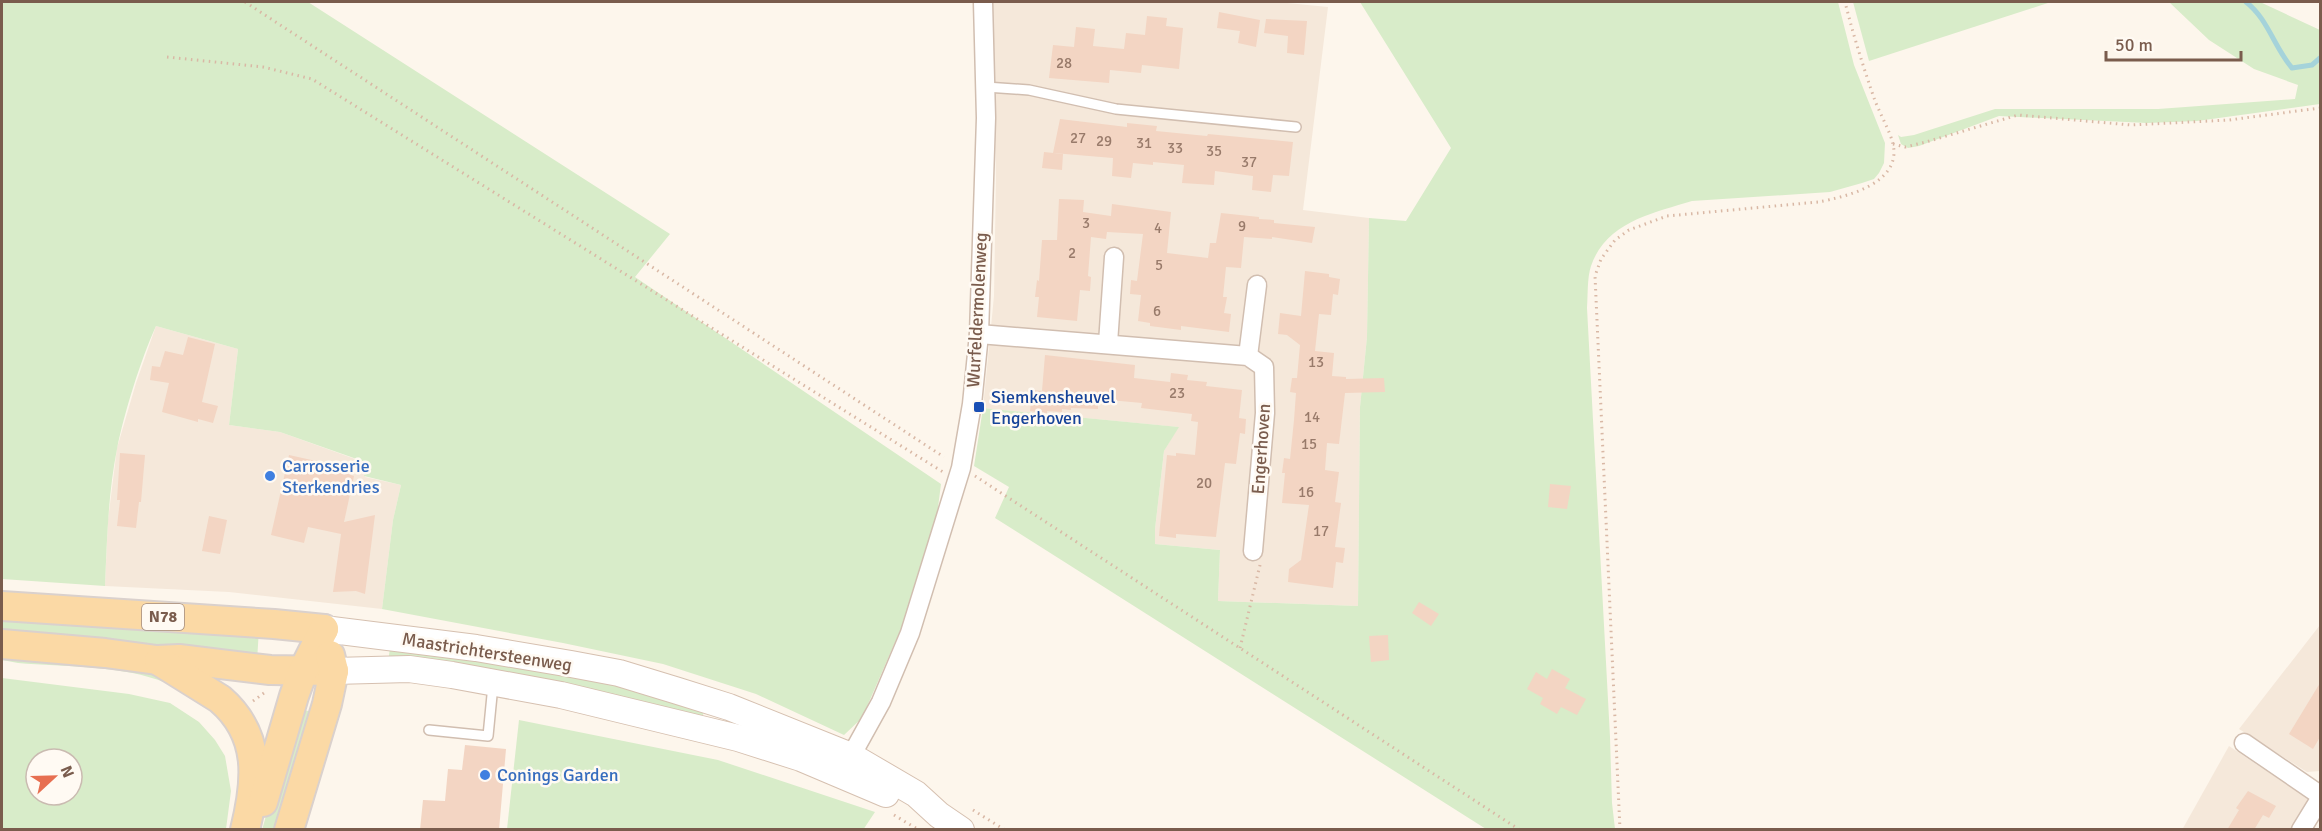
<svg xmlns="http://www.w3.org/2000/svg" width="2322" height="831" viewBox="0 0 2322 831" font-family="Signika,sans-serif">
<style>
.residential{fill:#f5e8da}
.green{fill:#d8ecc9;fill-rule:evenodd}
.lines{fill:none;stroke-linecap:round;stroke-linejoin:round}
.stream{stroke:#a5d3da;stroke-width:5}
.building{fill:#f3d5c3}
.lane-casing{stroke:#d1beb0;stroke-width:12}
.street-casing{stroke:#d1beb0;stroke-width:21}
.secondary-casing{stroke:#d6c0b0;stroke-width:28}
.primary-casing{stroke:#dad1cd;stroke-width:32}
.path{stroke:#d9b8a5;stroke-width:3;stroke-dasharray:1.5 4.5;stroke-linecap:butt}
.lane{stroke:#fff;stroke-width:9}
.street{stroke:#fff;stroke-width:18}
.secondary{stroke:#fff;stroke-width:26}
.primary{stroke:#fbd9a5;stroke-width:28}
.transit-dot{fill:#1a4fb4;stroke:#fffaf3;stroke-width:2}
.shop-dot{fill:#3f7fe0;stroke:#fffaf3;stroke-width:2}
.labels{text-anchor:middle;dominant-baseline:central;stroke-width:5;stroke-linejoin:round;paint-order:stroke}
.number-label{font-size:15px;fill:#987a6a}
.shield{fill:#fffaf3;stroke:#a28b7f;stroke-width:1.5}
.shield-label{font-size:16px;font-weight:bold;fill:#7a5c4d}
.street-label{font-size:18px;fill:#7a5c4d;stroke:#fffaf3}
.transit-label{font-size:18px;fill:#164399;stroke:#fffaf3;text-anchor:start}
.shop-label{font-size:18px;fill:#366cbe;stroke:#fffaf3;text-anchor:start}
</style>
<rect width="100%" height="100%" fill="#fdf6ec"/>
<g class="residential">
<polygon points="992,2 1277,2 1328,7 1303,210 1369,218 1367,337 1360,407 1358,606 1218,601 1220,550 1155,544 1155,529 1164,451 1178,427 983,408 994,296 996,178"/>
<polygon points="156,326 238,349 229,425 280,432 369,464 365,477 401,485 393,520 382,609 229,592 105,586 108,520 117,448 136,383"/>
<polygon points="2320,625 2320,771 2307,772 2239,729"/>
<polygon points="2229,746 2310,800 2291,829 2182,830"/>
</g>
<g class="green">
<path d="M2,2H308L670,234L635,277L941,484L935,531L903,624L862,718L844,735L756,694L663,664L563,643L382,609L393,520L401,485L364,476L368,463L280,432L229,425L238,349L156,326C141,359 124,413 117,449C108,494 107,540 105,586L2,579Z"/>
<path d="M1360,2H1838L1854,65L1885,143L1884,163L1879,173L1874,179L1862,183L1830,192L1692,201C1653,213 1606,222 1591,266C1587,278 1588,295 1587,308L1610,737L1612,803L1615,829H1486L995,518L1009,487L974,466L983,408L1179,427L1164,451L1155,529V544L1220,550L1218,601L1358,606L1360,407L1367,337L1369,218L1406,221L1451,148Z"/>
<polygon points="1853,2 2051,2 1869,61"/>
<polygon points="2156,2 2260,2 2320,30 2320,104 2197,121 2147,123 1999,116 1919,146 1908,148 1901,144 1898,135 1901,137 1914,135 1995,109 2158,109 2295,99 2298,85 2254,69 2209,40 2169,2"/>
<polygon points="2,613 259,628 257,662 2,632"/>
<polygon points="390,648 550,671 706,705 701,721 388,662"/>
<path d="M2,655L123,665L165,675L214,712C199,702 183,690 166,683C124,665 63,667 18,663L2,660Z"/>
<path d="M2,678L129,694L170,703L199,722L215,740L225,756L231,791L226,829H2ZM36,759H72V795H36Z"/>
<polygon points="296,708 312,712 278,829 262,830"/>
<polygon points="519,720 718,760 875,812 863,830 507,829"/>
</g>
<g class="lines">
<path class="stream" d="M2246,2C2268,19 2274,47 2292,68L2312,65L2320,58"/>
</g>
<g class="building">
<polygon points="1219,12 1260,20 1256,47 1238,43 1240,31 1217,28"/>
<polygon points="1147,16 1167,18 1166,26 1183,28 1179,69 1142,65 1141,73 1110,70 1109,83 1049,78 1053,45 1074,47 1076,27 1095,29 1093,46 1124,49 1126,33 1145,35"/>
<polygon points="1266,19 1307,21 1304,55 1287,53 1288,36 1264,33"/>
<polygon points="1060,119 1127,127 1127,123 1157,126 1156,131 1207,136 1208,134 1293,142 1289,176 1273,175 1271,192 1252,190 1253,176 1215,171 1214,185 1182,183 1184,165 1153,162 1153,165 1133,163 1131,178 1112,176 1113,158 1053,153"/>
<polygon points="1044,152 1063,154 1062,170 1042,168"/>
<polygon points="1059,199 1084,200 1083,212 1111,216 1112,204 1171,212 1167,253 1208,258 1210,243 1216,243 1221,213 1259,217 1259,219 1274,220 1274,223 1315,227 1312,243 1272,237 1272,239 1244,237 1241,268 1226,267 1223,297 1227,297 1224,313 1231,314 1229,332 1181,326 1181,330 1150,326 1150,323 1138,321 1141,295 1130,294 1131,280 1137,281 1143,234 1107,232 1106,239 1091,237 1088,276 1091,277 1090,291 1080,290 1077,321 1037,317 1039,297 1035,297 1037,280 1039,281 1042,240 1057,240"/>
<polygon points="1305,271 1329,274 1329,277 1340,279 1338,295 1333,294 1331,315 1319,314 1315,351 1334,353 1332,376 1346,377 1346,379 1384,378 1385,392 1345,393 1339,444 1327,443 1325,470 1339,472 1335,502 1341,503 1335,547 1345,548 1343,563 1336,562 1333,588 1288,582 1289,569 1301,560 1309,505 1282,503 1285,473 1282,473 1284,458 1290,459 1294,420 1296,393 1290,392 1292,378 1297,378 1300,345 1287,335 1278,334 1280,313 1301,316"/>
<polygon points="188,337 215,344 202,402 218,406 213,423 198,419 198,422 162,412 169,383 150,380 152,366 160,367 165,351 183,355"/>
<polygon points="1045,355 1135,365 1134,378 1170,382 1171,373 1188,375 1187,380 1207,382 1206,386 1242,390 1239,418 1246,419 1245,434 1240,433 1236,464 1225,463 1216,537 1176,534 1176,538 1159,536 1167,455 1176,456 1176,453 1195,455 1198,422 1191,421 1192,414 1141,408 1142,403 1098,399 1098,409 1071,408 1071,410 1062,409 1062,412 1047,411 1047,413 1030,411 1032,390 1042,391"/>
<polygon points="120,453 145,455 141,502 139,502 136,528 117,526 120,500 117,500"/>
<polygon points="289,455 352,469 351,475 354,476 344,522 375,515 365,594 356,591 333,592 341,534 308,527 304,543 271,535"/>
<polygon points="1550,484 1571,486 1567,509 1548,507"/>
<polygon points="209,516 227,520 220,554 202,551"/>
<polygon points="1419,602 1439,614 1431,626 1412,613"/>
<polygon points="1388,635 1389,660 1371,662 1369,636"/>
<polygon points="1552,669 1570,679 1565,688 1586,699 1577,715 1561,707 1557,714 1540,704 1543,698 1527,689 1536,672 1547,679"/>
<polygon points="2320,683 2320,737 2313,749 2289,734"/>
<polygon points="465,745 506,749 499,830 420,830 423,800 445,801 448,769 462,770"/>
<polygon points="2248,791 2276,806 2269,818 2263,815 2254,830 2227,830 2239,810 2236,808"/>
</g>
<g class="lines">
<defs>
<g id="lane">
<polyline points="986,87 1029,90 1116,109 1296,127"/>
<polyline points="429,730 488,736 493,685"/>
</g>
<g id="street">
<polyline points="979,334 1248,356 1264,367 1265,413 1253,551"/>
<polyline points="1108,343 1114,257"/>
<polyline points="1248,356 1257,285"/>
<polyline points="2244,743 2320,795"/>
<polyline points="846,765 881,702 910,633 961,468 972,404 979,334 986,118 983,2"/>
<polyline points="2301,830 2320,799"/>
</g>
<g id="secondary">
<polyline points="324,629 476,648 571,664 619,673 678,691 729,707 851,756 916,794 939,815 961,830"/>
<polyline points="334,671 409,669 452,675 561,695 738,738 801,758 886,794"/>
</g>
<g id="primary">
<polyline points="2,606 274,624 324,629"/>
<polyline points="2,644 105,653 157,660 179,659 270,670 334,671"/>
<path d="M159,661L220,699C262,735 257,781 245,830"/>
<polyline points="263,802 294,696 303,671 324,629"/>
<polyline points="289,830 327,704 334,671 330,655"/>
</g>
</defs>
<use href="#lane" class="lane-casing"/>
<use href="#street" class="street-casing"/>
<use href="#secondary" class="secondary-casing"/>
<use href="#primary" class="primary-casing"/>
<g class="path">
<polyline points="245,2 944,457"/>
<polyline points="167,57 263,67 312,79 943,472"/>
<polyline points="1893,144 1905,147 1926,142 2018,115 2131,125 2229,120 2320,108"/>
<polyline points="975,476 1520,830"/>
<polyline points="1240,648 1260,565"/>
<polyline points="253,701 264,693"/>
<polyline points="973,810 1005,830"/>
<polyline points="894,815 919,830"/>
<path d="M1620,830L1595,276L1601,259L1615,240L1629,230L1667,216L1818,202C1845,197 1902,184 1893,144C1890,131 1879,112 1874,98C1863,66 1853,34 1845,2"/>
</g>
<use href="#lane" class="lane"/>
<use href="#street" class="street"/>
<use href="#secondary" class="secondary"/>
<use href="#primary" class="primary"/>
</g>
<rect class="transit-dot" x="973" y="401" width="12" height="12" rx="3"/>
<g class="shop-dot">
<circle cx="270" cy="476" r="6"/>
<circle cx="485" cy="775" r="6"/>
</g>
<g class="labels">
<g class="number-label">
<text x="1064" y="63">28</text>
<text x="1078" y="138">27</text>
<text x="1104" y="141">29</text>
<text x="1144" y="143">31</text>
<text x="1175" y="148">33</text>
<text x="1214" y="151">35</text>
<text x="1249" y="162">37</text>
<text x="1086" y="223">3</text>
<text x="1242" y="226">9</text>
<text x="1158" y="228">4</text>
<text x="1072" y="253">2</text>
<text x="1159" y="265">5</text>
<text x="1157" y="311">6</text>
<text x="1316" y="362">13</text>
<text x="1177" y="393">23</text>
<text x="1312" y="417">14</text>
<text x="1309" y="444">15</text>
<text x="1204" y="483">20</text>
<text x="1306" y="492">16</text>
<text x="1321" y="531">17</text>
</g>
<rect class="shield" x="142" y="604" width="42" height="26" rx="4.5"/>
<g class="shield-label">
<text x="163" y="617">N78</text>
</g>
<g class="street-label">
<text transform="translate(977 310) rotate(-87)">Wurfeldermolenweg</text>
<text transform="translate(1261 449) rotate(-86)">Engerhoven</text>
<text transform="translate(487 652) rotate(9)">Maastrichtersteenweg</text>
</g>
<g class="transit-label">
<text x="991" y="397">Siemkensheuvel<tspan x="991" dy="21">Engerhoven</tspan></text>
</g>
<g class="shop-label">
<text x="282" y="466">Carrosserie<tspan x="282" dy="21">Sterkendries</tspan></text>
<text x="497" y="775">Conings Garden</text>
</g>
</g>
<rect width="2322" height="831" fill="none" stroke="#7a5c4d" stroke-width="6"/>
<g transform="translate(54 777) rotate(68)"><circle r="28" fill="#fffaf3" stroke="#cabbb1" stroke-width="1.5"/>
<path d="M0-4.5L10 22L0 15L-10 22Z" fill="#e76f51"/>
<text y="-9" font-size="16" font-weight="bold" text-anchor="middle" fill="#7a5c4d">N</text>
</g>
<path d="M2106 51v9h135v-9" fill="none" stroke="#7a5c4d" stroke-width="3"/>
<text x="2115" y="51" font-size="18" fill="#7a5c4d" stroke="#fffaf3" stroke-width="4.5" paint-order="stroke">50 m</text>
</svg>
